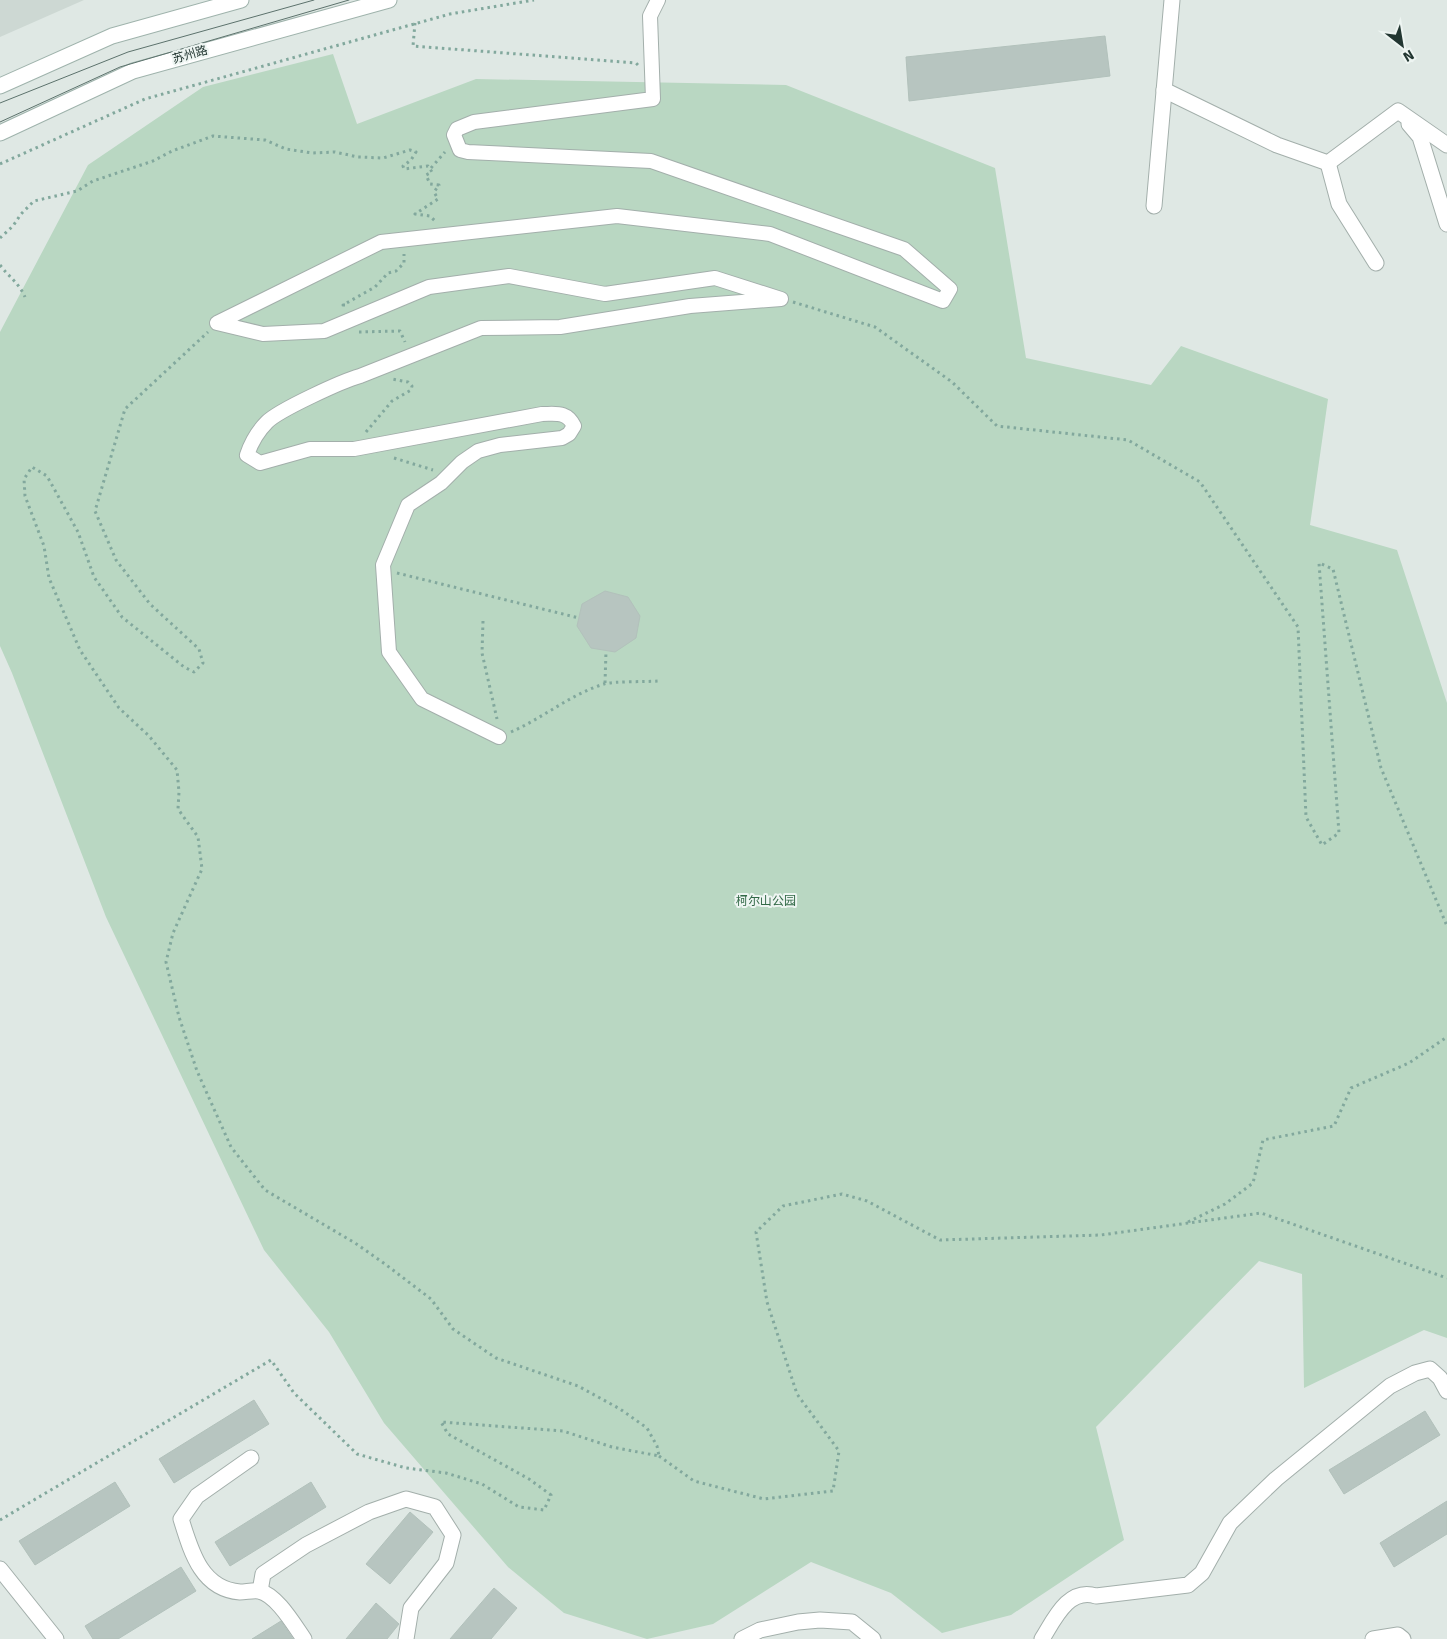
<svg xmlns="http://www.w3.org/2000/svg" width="1447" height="1639" viewBox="0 0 1447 1639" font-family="Signika,'Noto Sans SC',sans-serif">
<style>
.built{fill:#cdd8d3}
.green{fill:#b9d7c2}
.building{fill:#b7c5c0;stroke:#b2c1bb}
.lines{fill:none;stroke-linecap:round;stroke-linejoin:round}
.pedestrian-casing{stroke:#a3afab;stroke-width:16}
.minor-casing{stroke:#a3afab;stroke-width:17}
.secondary-casing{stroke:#9fb3ac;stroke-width:17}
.path{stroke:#82a89d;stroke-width:3;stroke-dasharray:2.5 4;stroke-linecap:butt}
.pedestrian{stroke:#fff;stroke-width:14}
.minor{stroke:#fff;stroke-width:15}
.secondary{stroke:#fff;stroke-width:15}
.tram{stroke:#5c726c;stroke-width:1}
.labels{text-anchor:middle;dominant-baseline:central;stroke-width:4;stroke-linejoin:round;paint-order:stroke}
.street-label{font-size:12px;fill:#223631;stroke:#eef5f2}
.park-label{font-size:12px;fill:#316846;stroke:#eef5f2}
</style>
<rect width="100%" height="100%" fill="#dfe8e4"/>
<polygon class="built" points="0,0 84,0 0,37"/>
<polygon class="green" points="333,54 357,124 476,79 786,85 995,168 1026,358 1151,385 1181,346 1328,399 1310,525 1397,550 1447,703 1447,1338 1424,1330 1304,1388 1302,1274 1259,1261 1096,1427 1124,1540 1011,1615 942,1633 891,1593 811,1562 713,1624 647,1639 564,1613 508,1567 384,1423 329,1332 264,1250 106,917 12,673 0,646 0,332 88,165 203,87"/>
<g class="building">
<polygon points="1105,36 1110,76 909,101 906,57"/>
<polygon points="605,591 628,597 640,616 636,638 615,652 591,648 577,626 582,604"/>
<polygon points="254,1400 269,1424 174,1483 159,1459"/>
<polygon points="1425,1411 1440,1435 1344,1494 1329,1470"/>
<polygon points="115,1482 130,1506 35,1565 19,1541"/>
<polygon points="311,1482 326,1507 230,1566 215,1542"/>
<polygon points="1447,1501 1447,1534 1394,1567 1380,1543"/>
<polygon points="410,1512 433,1532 390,1584 366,1564"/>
<polygon points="181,1567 196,1591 118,1639 93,1639 85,1626"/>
<polygon points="494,1588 517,1608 491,1639 450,1639"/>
<polygon points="376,1603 399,1624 387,1639 346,1639"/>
<polygon points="281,1621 293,1639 252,1639"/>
</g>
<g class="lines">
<defs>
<path id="pedestrian" d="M499,737L422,699L389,652L383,565L408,505L441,483L462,462L478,451L500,445L562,438L569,434L574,426C567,411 556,414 542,414L354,449H310L260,463L247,455C251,443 257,432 267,422C279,410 342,381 360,376L481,328L560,327L690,306L781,299L715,278L605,294L509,276L429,287L324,331L263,334L217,323L381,242L617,216L770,234L943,301L950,289L904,249L651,161L468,152L460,150L454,135L457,129L474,122L653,99L650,16L658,0"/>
<g id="minor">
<polyline points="1164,90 1277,145 1328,163 1398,111 1447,145"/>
<polyline points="1409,124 1420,137 1447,224"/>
<polyline points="1328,163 1339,204 1376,263"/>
<polyline points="1154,206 1172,0"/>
<path d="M251,1458L197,1496L181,1519C191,1551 201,1589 240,1592C246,1592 253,1590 259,1591C277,1595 294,1625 304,1639"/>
<polyline points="0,1569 56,1639"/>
<polyline points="260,1591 263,1574 306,1545 369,1512 406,1499 435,1507 453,1535 446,1563 411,1608 406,1639"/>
<polyline points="742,1639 760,1630 798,1622 820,1620 852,1622 873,1639"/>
<path d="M1042,1639C1054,1620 1068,1587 1096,1596L1188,1585L1202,1573L1230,1523L1276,1479L1390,1386L1415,1373L1430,1369L1440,1378L1447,1391"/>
<polyline points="1373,1639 1398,1635 1403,1639"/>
</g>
<g id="secondary">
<polyline points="0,86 112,36 241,0"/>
<polyline points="0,133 133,71 389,0"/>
</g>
</defs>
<use href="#pedestrian" class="pedestrian-casing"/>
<use href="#minor" class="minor-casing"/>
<use href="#secondary" class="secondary-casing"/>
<g class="path">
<polyline points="415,23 413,46 636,63 638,65"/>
<polyline points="0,164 145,99 450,14 534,0"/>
<polyline points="431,168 445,152"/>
<polyline points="0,238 13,226 21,214 34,201 77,191 93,181 153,161 172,151 213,136 265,140 286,149 312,153 335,152 358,157 383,158 410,150 416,152 411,160 403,166 404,169 428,166 432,172 426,175 430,184 439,185 434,192 438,199 415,214 430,216 436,222"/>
<path d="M0,265C9,277 19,283 25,297"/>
<polyline points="793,302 875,327 952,382 997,426 1128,440 1200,482 1298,627 1306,817 1322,845 1339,833 1319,563 1333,569 1381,768 1447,926"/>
<polyline points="345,305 343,305 375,287 388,273 396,271 404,263 404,254"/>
<polyline points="359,332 400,331 405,342"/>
<polyline points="366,432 392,401 411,390 412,386 408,382 392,379"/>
<polyline points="394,458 433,470"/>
<polyline points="397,573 579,618"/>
<polyline points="483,621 482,653 497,719"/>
<polyline points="605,683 606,651"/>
<path d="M511,732C543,718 571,694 604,684C614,681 646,682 658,681"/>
<polyline points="1188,1222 1225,1204 1253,1183 1263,1140 1334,1126 1351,1088 1409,1063 1447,1037"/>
<polyline points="659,1456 694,1481 764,1499 833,1491 839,1451 797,1394 767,1302 756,1232 783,1206 842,1194 867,1201 940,1240 1101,1235 1261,1213 1447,1278"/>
<polyline points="0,1520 271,1360 294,1393 357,1454 406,1468 446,1473 482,1484 519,1507 544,1510 551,1495 529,1479 448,1434 441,1422 563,1431 612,1447 659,1456 657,1446 647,1428 620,1409 578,1386 496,1358 453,1329 431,1299 385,1264 355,1243 265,1190 231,1147 197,1071 179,1017 166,962 173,933 202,869 198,837 178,809 179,792 177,770 149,736 119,708 80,650 49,578 44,546 25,496 24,479 32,467 47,476 78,532 94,577 122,617 184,667 194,672 203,663 199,649 150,604 116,560 95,511 125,409 208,332"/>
</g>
<use href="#pedestrian" class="pedestrian"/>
<use href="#minor" class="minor"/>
<use href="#secondary" class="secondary"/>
<g class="tram">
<polyline points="0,103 128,52 314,0"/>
<polyline points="0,122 120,67 349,0"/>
</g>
</g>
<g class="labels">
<g class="street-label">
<text transform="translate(190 55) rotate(-16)">苏州路</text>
</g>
<g class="park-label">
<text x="766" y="901">柯尔山公园</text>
</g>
</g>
<g transform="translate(1402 45) rotate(149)" stroke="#eef5f2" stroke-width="4" paint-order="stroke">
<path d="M0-4L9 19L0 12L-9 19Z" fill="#223631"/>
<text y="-8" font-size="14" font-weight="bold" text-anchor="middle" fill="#223631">N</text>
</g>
</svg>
